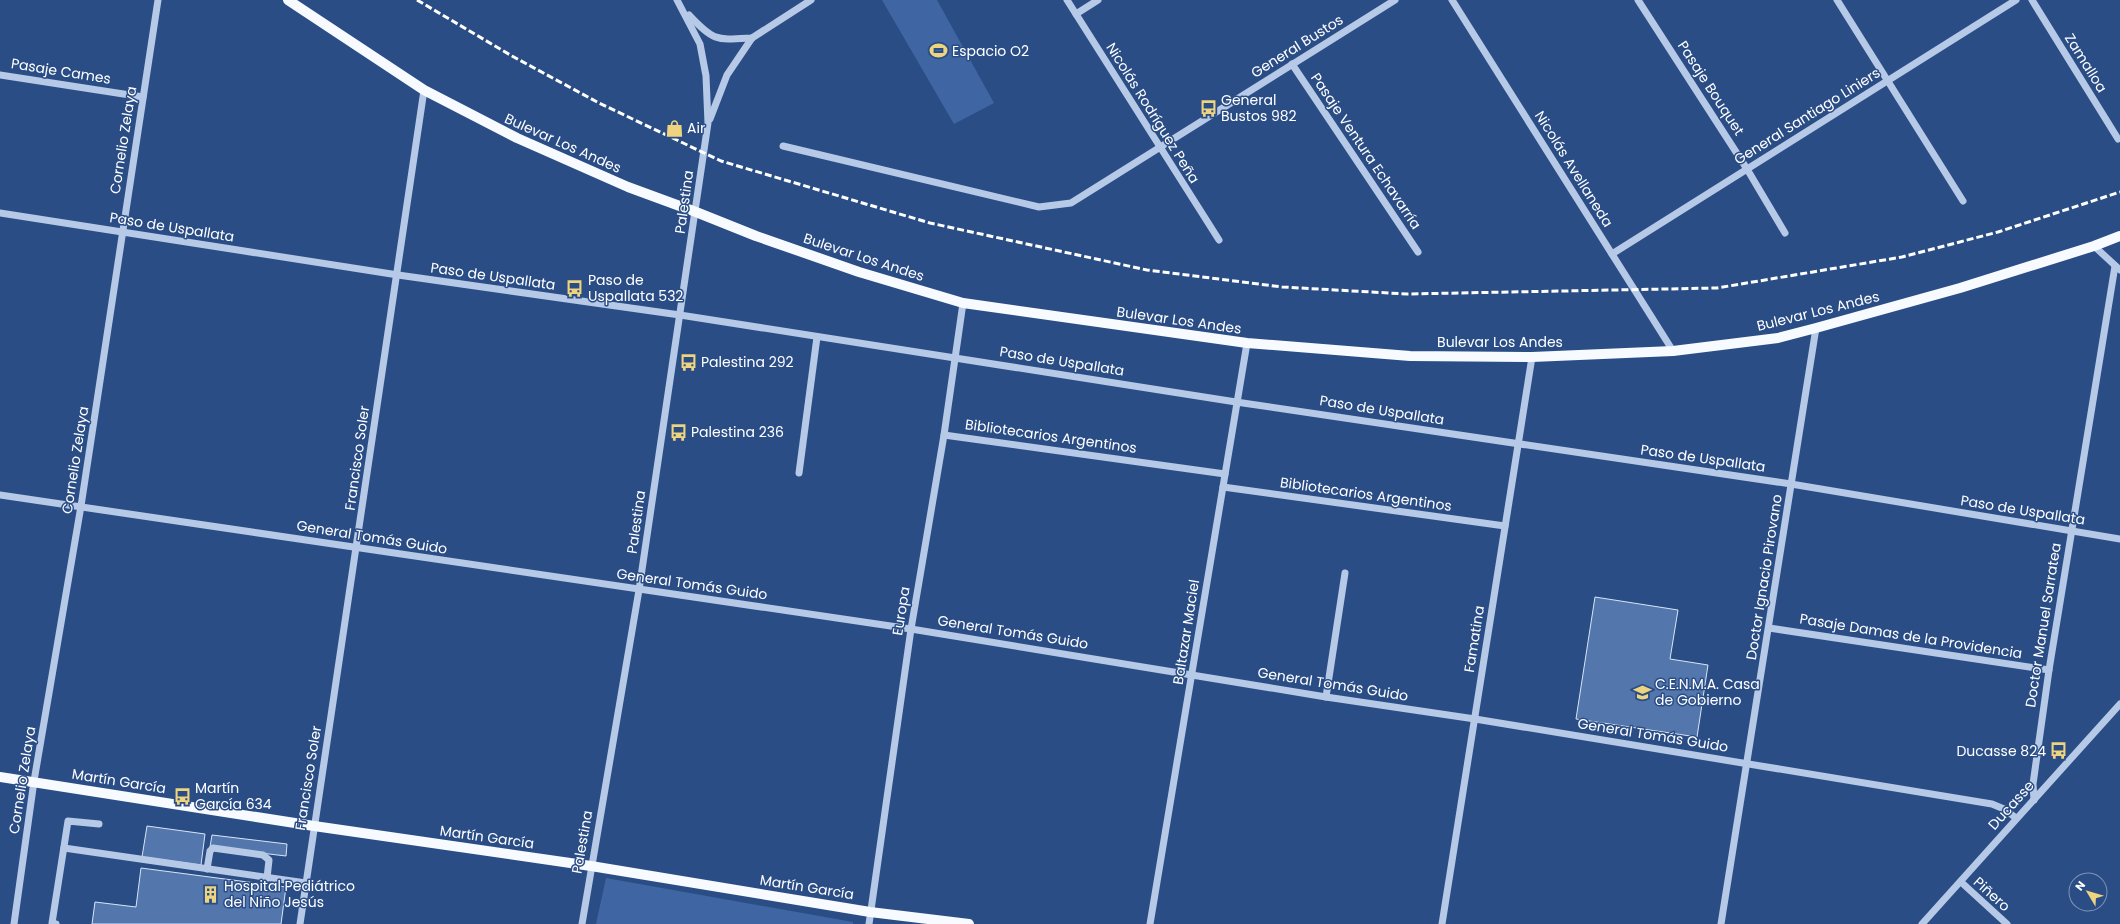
<svg xmlns="http://www.w3.org/2000/svg" width="2120" height="924" viewBox="0 0 2120 924" font-family="Poppins,sans-serif">
<style>
.green{fill:#3f66a2}
.building{fill:#5376ad;stroke:#d9e5f6}
.lines{fill:none;stroke-linecap:round;stroke-linejoin:round}
.minor{stroke:#b6c9e7;stroke-width:7}
.major{stroke:#f7fafe;stroke-width:10}
.rail{stroke:#fff;stroke-width:3;stroke-dasharray:7 3;stroke-linecap:butt}
.labels{text-anchor:middle;dominant-baseline:central;stroke-width:3;stroke-linejoin:round;paint-order:stroke}
.street-label{font-size:14px;fill:#fff;stroke:#2a4d86}
.poi-label{font-size:14px;fill:#fff;stroke:#2a4d86;text-anchor:start}
</style>
<rect width="100%" height="100%" fill="#2a4d86"/>
<g class="green">
<polygon points="882,0 937,0 994,103 954,124"/>
<polygon points="606,878 853,922 853,924 596,924"/>
</g>
<g class="building">
<polygon points="1595,597 1678,610 1670,659 1708,665 1697,737 1576,719"/>
<polygon points="147,826 205,834 201,865 142,857"/>
<polygon points="212,835 287,844 286,856 210,847"/>
<polygon points="141,868 286,887 281,924 92,924 95,902 136,907"/>
</g>
<g class="lines">
<g class="minor">
<polyline points="1067,0 1219,240"/>
<polyline points="1452,0 1673,351"/>
<polyline points="1638,0 1747,169 1785,233"/>
<polyline points="1837,0 1963,201"/>
<polyline points="2032,0 2118,139"/>
<polyline points="1076,14 1098,0"/>
<path d="M689,15C714,42 717,40 752,38"/>
<polyline points="1292,64 1418,252"/>
<polyline points="0,75 143,97"/>
<polyline points="710,119 727,75 752,38 811,0"/>
<polyline points="783,146 1039,207 1071,203 1395,0"/>
<polyline points="0,213 398,275 680,315 1236,402 1791,484 2120,539"/>
<polyline points="2094,246 2120,270"/>
<polyline points="1612,254 2016,0"/>
<polyline points="944,435 1225,474"/>
<polyline points="799,473 817,337"/>
<polyline points="1223,487 1505,526"/>
<polyline points="0,495 911,629 1326,697 1475,719 1992,804 2004,809 2016,818"/>
<polyline points="1769,628 2049,670"/>
<polyline points="1326,697 1345,573"/>
<polyline points="2034,800 2033,784 2049,670 2115,266"/>
<polyline points="64,848 306,883"/>
<polyline points="207,869 210,851 213,848 263,855 269,860 267,878"/>
<polyline points="1961,882 2007,924"/>
<polyline points="14,924 34,781 81,506 158,0"/>
<polyline points="56,924 52,923 68,821 99,824"/>
<polyline points="300,924 424,90"/>
<polyline points="582,924 639,590 708,123 706,76 700,44 677,0"/>
<polyline points="869,924 911,629 944,435 963,303"/>
<polyline points="1150,924 1247,343"/>
<polyline points="1442,924 1532,357"/>
<polyline points="1721,924 1816,328"/>
<polyline points="1922,924 2120,704"/>
</g>
<g class="major">
<polyline points="288,0 424,90 517,138 628,187 696,212 756,236 859,272 963,303 1247,343 1410,356 1532,357 1673,351 1778,338 1816,328 1960,288 2094,246 2120,236"/>
<polyline points="0,777 314,826 591,866 870,912 969,924"/>
</g>
<polyline class="rail" points="417,0 512,56 599,103 721,161 930,223 1147,270 1282,287 1407,294 1717,288 1902,257 1998,232 2120,192"/>
</g>
<defs>
<symbol id="stadium-bare" viewBox="-9 -9 18 18"><path d="M0-5a6.5 5 0 1 0 0 10a6.5 5 0 1 0 0-10ZM-3.5-1.8h7v3.6h-7Z" fill="#eed47e" stroke="#2a4d86" stroke-width="2.5" paint-order="stroke"/></symbol>
<symbol id="bus-bare" viewBox="-9 -9 18 18"><path d="M-5-6H5V4H4V6H2V4H-2V6H-4V4H-5ZM-3.5-4V0h7V-4ZM-3.5 1.2v1.5H-2V1.2ZM2 1.2v1.5H3.5V1.2Z" fill="#eed47e" stroke="#2a4d86" stroke-width="2.5" paint-order="stroke"/></symbol>
<symbol id="shop-bare" viewBox="-9 -9 18 18"><path d="M-5-2.5h2.3a2.7 3.5 0 0 1 5.4 0H5L5.5 6h-11ZM-1.5-2.5h3a1.5 2.3 0 0 0-3 0Z" fill="#eed47e" stroke="#2a4d86" stroke-width="2.5" paint-order="stroke"/></symbol>
<symbol id="school-bare" viewBox="-9 -9 18 18"><path d="M0-5L7-2L0 1L-7-2ZM-4 1L0 2.5L4 1V4Q0 6-4 4Z" fill="#eed47e" stroke="#2a4d86" stroke-width="2.5" paint-order="stroke"/></symbol>
<symbol id="building-bare" viewBox="-9 -9 18 18"><path d="M-4-6H4V6H1V3H-1V6H-4ZM-2.5-4.3h1.7v1.8h-1.7ZM.8-4.3h1.7v1.8H.8ZM-2.5-1h1.7V.8h-1.7ZM.8-1h1.7V.8H.8Z" fill="#eed47e" stroke="#2a4d86" stroke-width="2.5" paint-order="stroke"/></symbol>
</defs>
<g fill-rule="evenodd">
<use href="#stadium-bare" x="926" y="38" width="25" height="25"/>
<use href="#bus-bare" x="1196" y="96" width="25" height="25"/>
<use href="#shop-bare" x="662" y="116" width="25" height="25"/>
<use href="#bus-bare" x="562" y="276" width="25" height="25"/>
<use href="#bus-bare" x="676" y="350" width="25" height="25"/>
<use href="#bus-bare" x="666" y="420" width="25" height="25"/>
<use href="#school-bare" x="1630" y="680" width="25" height="25"/>
<use href="#bus-bare" x="2046" y="738" width="25" height="25"/>
<use href="#bus-bare" x="170" y="784" width="25" height="25"/>
<use href="#building-bare" x="198" y="882" width="25" height="25"/>
</g>
<g class="labels">
<g class="street-label">
<text transform="translate(1297 46) rotate(-32)">General Bustos</text>
<text transform="translate(2086 63) rotate(58)">Zamalloa</text>
<text transform="translate(61 71) rotate(9)">Pasaje Cames</text>
<text transform="translate(1711 88) rotate(57)">Pasaje Bouquet</text>
<text transform="translate(1153 113) rotate(58)">Nicolás Rodríguez Peña</text>
<text transform="translate(1807 116) rotate(-32)">General Santiago Liniers</text>
<text transform="translate(123 140) rotate(-81)">Cornelio Zelaya</text>
<text transform="translate(563 143) rotate(24)">Bulevar Los Andes</text>
<text transform="translate(1366 151) rotate(56)">Pasaje Ventura Echavarría</text>
<text transform="translate(1574 169) rotate(58)">Nicolás Avellaneda</text>
<text transform="translate(684 202) rotate(-82)">Palestina</text>
<text transform="translate(172 227) rotate(9)">Paso de Uspallata</text>
<text transform="translate(864 257) rotate(18)">Bulevar Los Andes</text>
<text transform="translate(493 276) rotate(8)">Paso de Uspallata</text>
<text transform="translate(1818 311) rotate(-14)">Bulevar Los Andes</text>
<text transform="translate(1179 320) rotate(8)">Bulevar Los Andes</text>
<text x="1500" y="342">Bulevar Los Andes</text>
<text transform="translate(1062 361) rotate(9)">Paso de Uspallata</text>
<text transform="translate(1382 410) rotate(9)">Paso de Uspallata</text>
<text transform="translate(1051 436) rotate(8)">Bibliotecarios Argentinos</text>
<text transform="translate(357 458) rotate(-82)">Francisco Soler</text>
<text transform="translate(1703 458) rotate(8)">Paso de Uspallata</text>
<text transform="translate(75 460) rotate(-81)">Cornelio Zelaya</text>
<text transform="translate(1366 494) rotate(8)">Bibliotecarios Argentinos</text>
<text transform="translate(2023 510) rotate(9)">Paso de Uspallata</text>
<text transform="translate(636 522) rotate(-82)">Palestina</text>
<text transform="translate(372 537) rotate(9)">General Tomás Guido</text>
<text transform="translate(1764 577) rotate(-81)">Doctor Ignacio Pirovano</text>
<text transform="translate(692 584) rotate(8)">General Tomás Guido</text>
<text transform="translate(901 611) rotate(-81)">Europa</text>
<text transform="translate(2043 625) rotate(-81)">Doctor Manuel Sarratea</text>
<text transform="translate(1013 632) rotate(9)">General Tomás Guido</text>
<text transform="translate(1186 632) rotate(-81)">Baltazar Maciel</text>
<text transform="translate(1911 636) rotate(9)">Pasaje Damas de la Providencia</text>
<text transform="translate(1474 639) rotate(-81)">Famatina</text>
<text transform="translate(1333 684) rotate(9)">General Tomás Guido</text>
<text transform="translate(1653 735) rotate(9)">General Tomás Guido</text>
<text transform="translate(308 778) rotate(-81)">Francisco Soler</text>
<text transform="translate(22 780) rotate(-81)">Cornelio Zelaya</text>
<text transform="translate(119 781) rotate(9)">Martín García</text>
<text transform="translate(2011 805) rotate(-48)">Ducasse</text>
<text transform="translate(487 837) rotate(8)">Martín García</text>
<text transform="translate(582 842) rotate(-80)">Palestina</text>
<text transform="translate(807 887) rotate(9)">Martín García</text>
<text transform="translate(1992 894) rotate(42)">Piñero</text>
</g>
<g class="poi-label">
<text x="952" y="51">Espacio O2</text>
<text x="1221" y="100">General<tspan x="1221" dy="16">Bustos 982</tspan></text>
<text x="687" y="128">Air</text>
<text x="588" y="280">Paso de<tspan x="588" dy="16">Uspallata 532</tspan></text>
<text x="701" y="362">Palestina 292</text>
<text x="691" y="432">Palestina 236</text>
<text x="1655" y="684">C.E.N.M.A. Casa<tspan x="1655" dy="16">de Gobierno</tspan></text>
<text x="2046" y="751" text-anchor="end">Ducasse 824</text>
<text x="195" y="788">Martín<tspan x="195" dy="16">García 634</tspan></text>
<text x="224" y="886">Hospital Pediátrico<tspan x="224" dy="16">del Niño Jesús</tspan></text>
</g>
</g>
<g transform="translate(2088 892) rotate(308)"><circle r="19" fill="#2a4d86" stroke="#7f94b6"/>
<path d="M0-3L7 15L0 10L-7 15Z" fill="#eed47e"/>
<text y="-6" font-size="11" font-weight="bold" text-anchor="middle" fill="#ffffff">N</text>
</g>
</svg>
